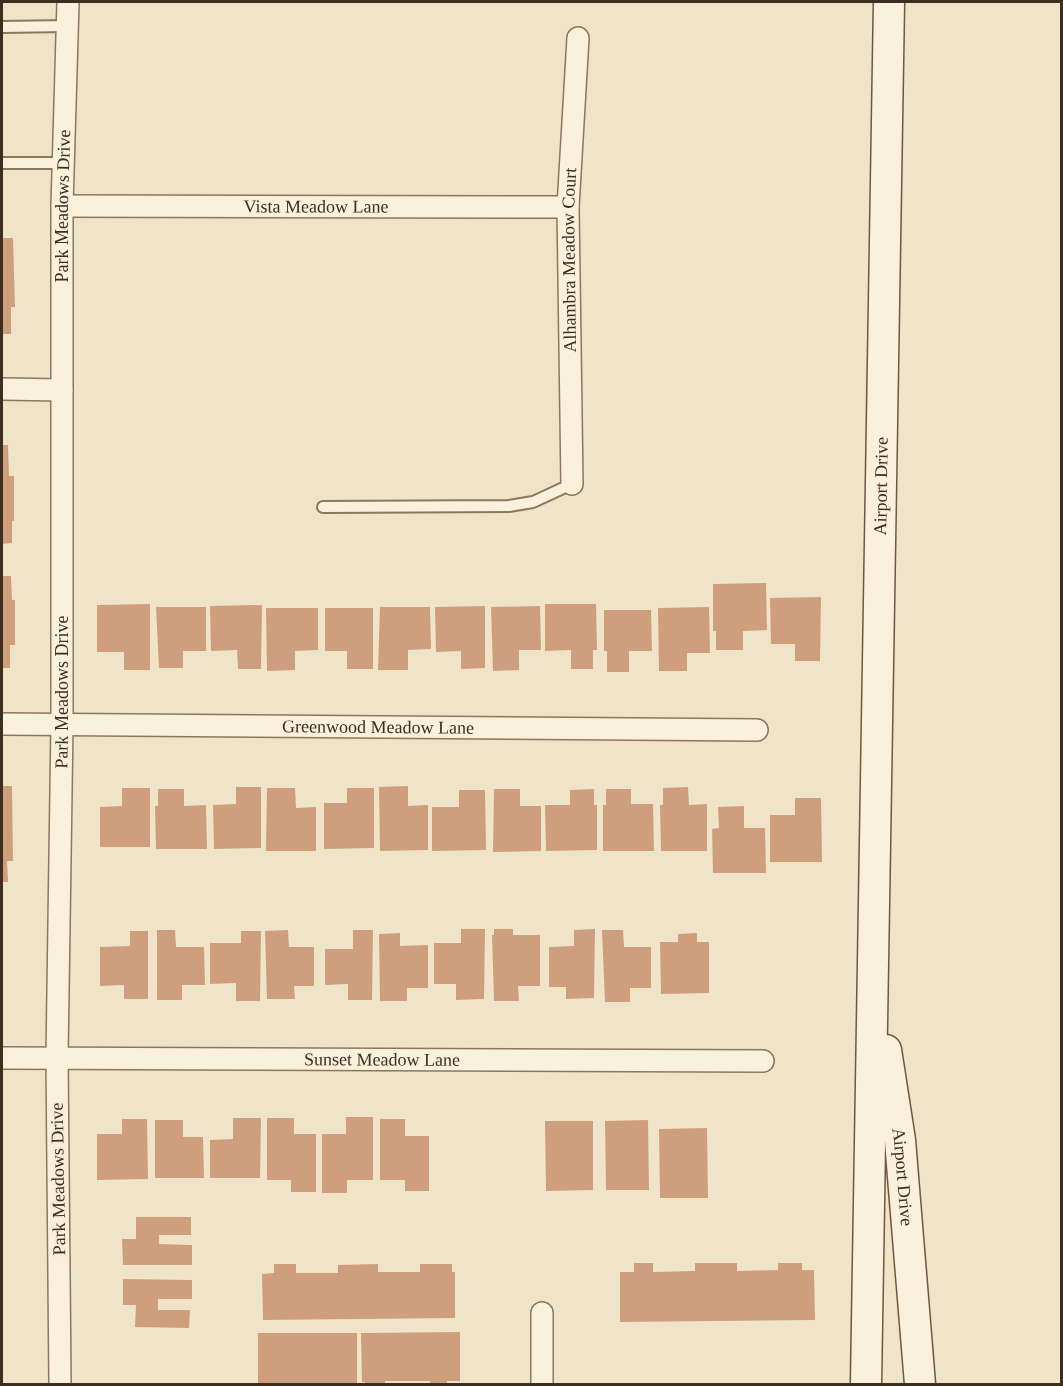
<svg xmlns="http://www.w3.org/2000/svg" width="1063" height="1386" viewBox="0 0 1063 1386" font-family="'Times New Roman',serif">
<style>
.building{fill:#cf9f7d}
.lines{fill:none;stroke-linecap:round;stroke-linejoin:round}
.lane-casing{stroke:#8d765c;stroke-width:14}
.street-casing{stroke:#8d765c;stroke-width:24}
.secondary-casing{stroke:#6f573f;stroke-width:33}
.lane{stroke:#faf1dc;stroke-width:10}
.street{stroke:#faf1dc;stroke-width:21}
.secondary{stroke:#faf1dc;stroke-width:30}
.labels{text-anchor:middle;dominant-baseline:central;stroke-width:6;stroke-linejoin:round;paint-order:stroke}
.street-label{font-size:18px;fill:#3d2e20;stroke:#f7eed8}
</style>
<rect width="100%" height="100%" fill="#f0e4c8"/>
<g class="building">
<polygon points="2,238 13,238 15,307 11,307 11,334 2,334"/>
<polygon points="2,445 8,445 9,476 14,476 14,521 12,521 12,543 2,544"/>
<polygon points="2,576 11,576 12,600 15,600 15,645 10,645 10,668 2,668"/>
<polygon points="766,583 767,630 743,631 743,650 716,650 716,631 713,631 713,584"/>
<polygon points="821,597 820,661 795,661 795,644 771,644 770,598"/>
<polygon points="150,604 150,670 124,670 124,652 97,652 97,605"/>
<polygon points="545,604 596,604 597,650 593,650 593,669 571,669 571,650 545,651"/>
<polygon points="262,605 261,669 238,669 237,650 211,651 210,606"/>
<polygon points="485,606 485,668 461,669 461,651 436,652 435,607"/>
<polygon points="540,606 541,650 519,650 519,670 493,671 491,607"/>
<polygon points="156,607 206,607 206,651 183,651 183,668 159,668"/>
<polygon points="380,607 430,607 431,649 408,650 408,670 378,670"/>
<polygon points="709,607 710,653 687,653 687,671 659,671 658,608"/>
<polygon points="266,608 318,608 318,650 295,651 295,670 267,671"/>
<polygon points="325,608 373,608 373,669 347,669 347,651 325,651"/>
<polygon points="604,610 651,610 652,651 629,651 629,672 607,672 607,651 604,651"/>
<polygon points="2,786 12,786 13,861 7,861 8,882 2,882"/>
<polygon points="408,786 408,806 428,805 428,850 380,851 379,787"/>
<polygon points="236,787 261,787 261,848 214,849 213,805 236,804"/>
<polygon points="688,787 689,805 707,804 707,851 661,851 660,805 663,805 663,788"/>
<polygon points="122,788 150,788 150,847 100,847 100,807 122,806"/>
<polygon points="267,788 295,788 296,808 316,807 316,851 266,851"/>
<polygon points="347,788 374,788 374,848 324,849 324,803 347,803"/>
<polygon points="158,789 184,789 184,806 206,805 207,849 156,849 155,806 158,806"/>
<polygon points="494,789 520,789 520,806 541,806 541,851 493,852"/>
<polygon points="594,789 594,805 597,805 597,850 546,851 545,805 570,805 570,790"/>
<polygon points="606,789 631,789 631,804 653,804 654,851 603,851 603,805 606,805"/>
<polygon points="459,790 485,790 486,850 432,851 432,807 459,807"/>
<polygon points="795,798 821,798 822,862 770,862 770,815 795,815"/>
<polygon points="744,806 744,828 765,828 766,873 713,873 712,829 719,828 718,807"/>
<polygon points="461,929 485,929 484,999 456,1000 456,984 434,984 434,943 461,943"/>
<polygon points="494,929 513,929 513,935 540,935 540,986 518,986 519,1001 494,1001 492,935 494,935"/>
<polygon points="595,929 594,998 566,999 566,987 549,987 549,947 574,946 574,930"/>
<polygon points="157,930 175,930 176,947 204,947 205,985 182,985 182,1000 157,1000"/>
<polygon points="288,930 289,947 314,947 314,986 294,986 295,999 267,999 265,931"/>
<polygon points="353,930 373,930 372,1000 348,1000 348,984 325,985 325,949 353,949"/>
<polygon points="602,930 623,930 624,947 651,947 651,988 630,988 630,1002 605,1002"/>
<polygon points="130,931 148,931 148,999 124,999 124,985 100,986 100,947 130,946"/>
<polygon points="241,931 261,931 260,1001 236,1001 236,983 210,984 210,943 241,943"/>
<polygon points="400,933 400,946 428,945 428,988 407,988 407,1001 380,1001 379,934"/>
<polygon points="697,933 697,942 709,942 709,993 661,994 660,942 678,942 678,934"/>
<polygon points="346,1117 373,1117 373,1180 347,1180 347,1193 322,1193 322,1134 346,1134"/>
<polygon points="233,1118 261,1118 260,1178 210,1178 210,1140 233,1139"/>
<polygon points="267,1118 294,1118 294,1134 316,1134 316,1192 291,1192 291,1180 267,1180"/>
<polygon points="122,1119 147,1119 148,1179 97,1180 97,1134 122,1134"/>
<polygon points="380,1119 405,1119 405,1136 429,1136 429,1191 405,1191 405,1180 380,1180"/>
<polygon points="155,1120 183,1120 183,1137 203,1137 204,1178 155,1178"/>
<polygon points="648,1120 649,1190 606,1190 605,1121"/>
<polygon points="545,1121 593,1121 593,1190 546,1191"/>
<polygon points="707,1128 708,1198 660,1198 659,1129"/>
<polygon points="136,1217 191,1217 191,1235 159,1235 159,1244 192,1245 192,1265 123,1265 122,1239 136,1239"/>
<polygon points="634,1263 653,1263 653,1272 695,1271 695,1263 737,1263 737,1271 778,1270 778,1263 802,1263 802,1270 814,1270 815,1320 620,1322 620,1272 634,1272"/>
<polygon points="274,1264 296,1264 296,1273 338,1273 338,1265 378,1264 378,1272 420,1272 420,1264 452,1264 452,1272 455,1272 455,1318 263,1320 262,1274 274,1273"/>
<polygon points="123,1279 192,1280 192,1299 158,1299 158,1310 190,1310 189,1328 135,1327 136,1305 123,1305"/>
<polygon points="460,1332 460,1381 447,1381 447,1384 430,1384 430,1381 385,1381 385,1384 365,1384 365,1382 362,1382 361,1333"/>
<polygon points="258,1333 357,1333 357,1383 351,1383 351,1384 337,1384 337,1383 258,1383"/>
</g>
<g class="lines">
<defs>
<g id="lane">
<polyline points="2,27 67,26"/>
<polyline points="2,163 63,163"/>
<polyline points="323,507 509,506 533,502 572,484"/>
</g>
<g id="street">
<path id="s1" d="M62,206L568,207"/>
<polyline points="2,389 62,390"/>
<path id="s2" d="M572,484L568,207L578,38"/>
<path id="s3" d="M2,724L757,730"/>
<path id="s4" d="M2,1058L763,1061"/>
<path id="s5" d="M60,1384L57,1058L62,724V206L68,2"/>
<polyline points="542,1384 542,1313"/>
</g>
<g id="secondary">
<path id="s6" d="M886,1050L900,1140L920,1384"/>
<path id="s7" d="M866,1384L889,2"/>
</g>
</defs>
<use href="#lane" class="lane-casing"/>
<use href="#street" class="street-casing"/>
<use href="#secondary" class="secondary-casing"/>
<use href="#lane" class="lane"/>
<use href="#street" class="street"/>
<use href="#secondary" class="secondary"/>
</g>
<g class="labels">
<g class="street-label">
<text stroke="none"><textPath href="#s5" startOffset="1178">Park Meadows Drive</textPath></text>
<text stroke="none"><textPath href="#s1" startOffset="254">Vista Meadow Lane</textPath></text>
<text stroke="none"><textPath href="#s2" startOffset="224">Alhambra Meadow Court</textPath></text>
<text stroke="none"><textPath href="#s7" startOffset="898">Airport Drive</textPath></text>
<text stroke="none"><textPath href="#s5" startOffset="692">Park Meadows Drive</textPath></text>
<text stroke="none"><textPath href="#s3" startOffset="376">Greenwood Meadow Lane</textPath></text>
<text stroke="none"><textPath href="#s4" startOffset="380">Sunset Meadow Lane</textPath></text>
<text stroke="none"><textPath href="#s6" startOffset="128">Airport Drive</textPath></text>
<text transform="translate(58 1179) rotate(-91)">Park Meadows Drive</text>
</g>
</g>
<rect width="1063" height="1386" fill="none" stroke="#3d2e20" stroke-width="6"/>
</svg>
